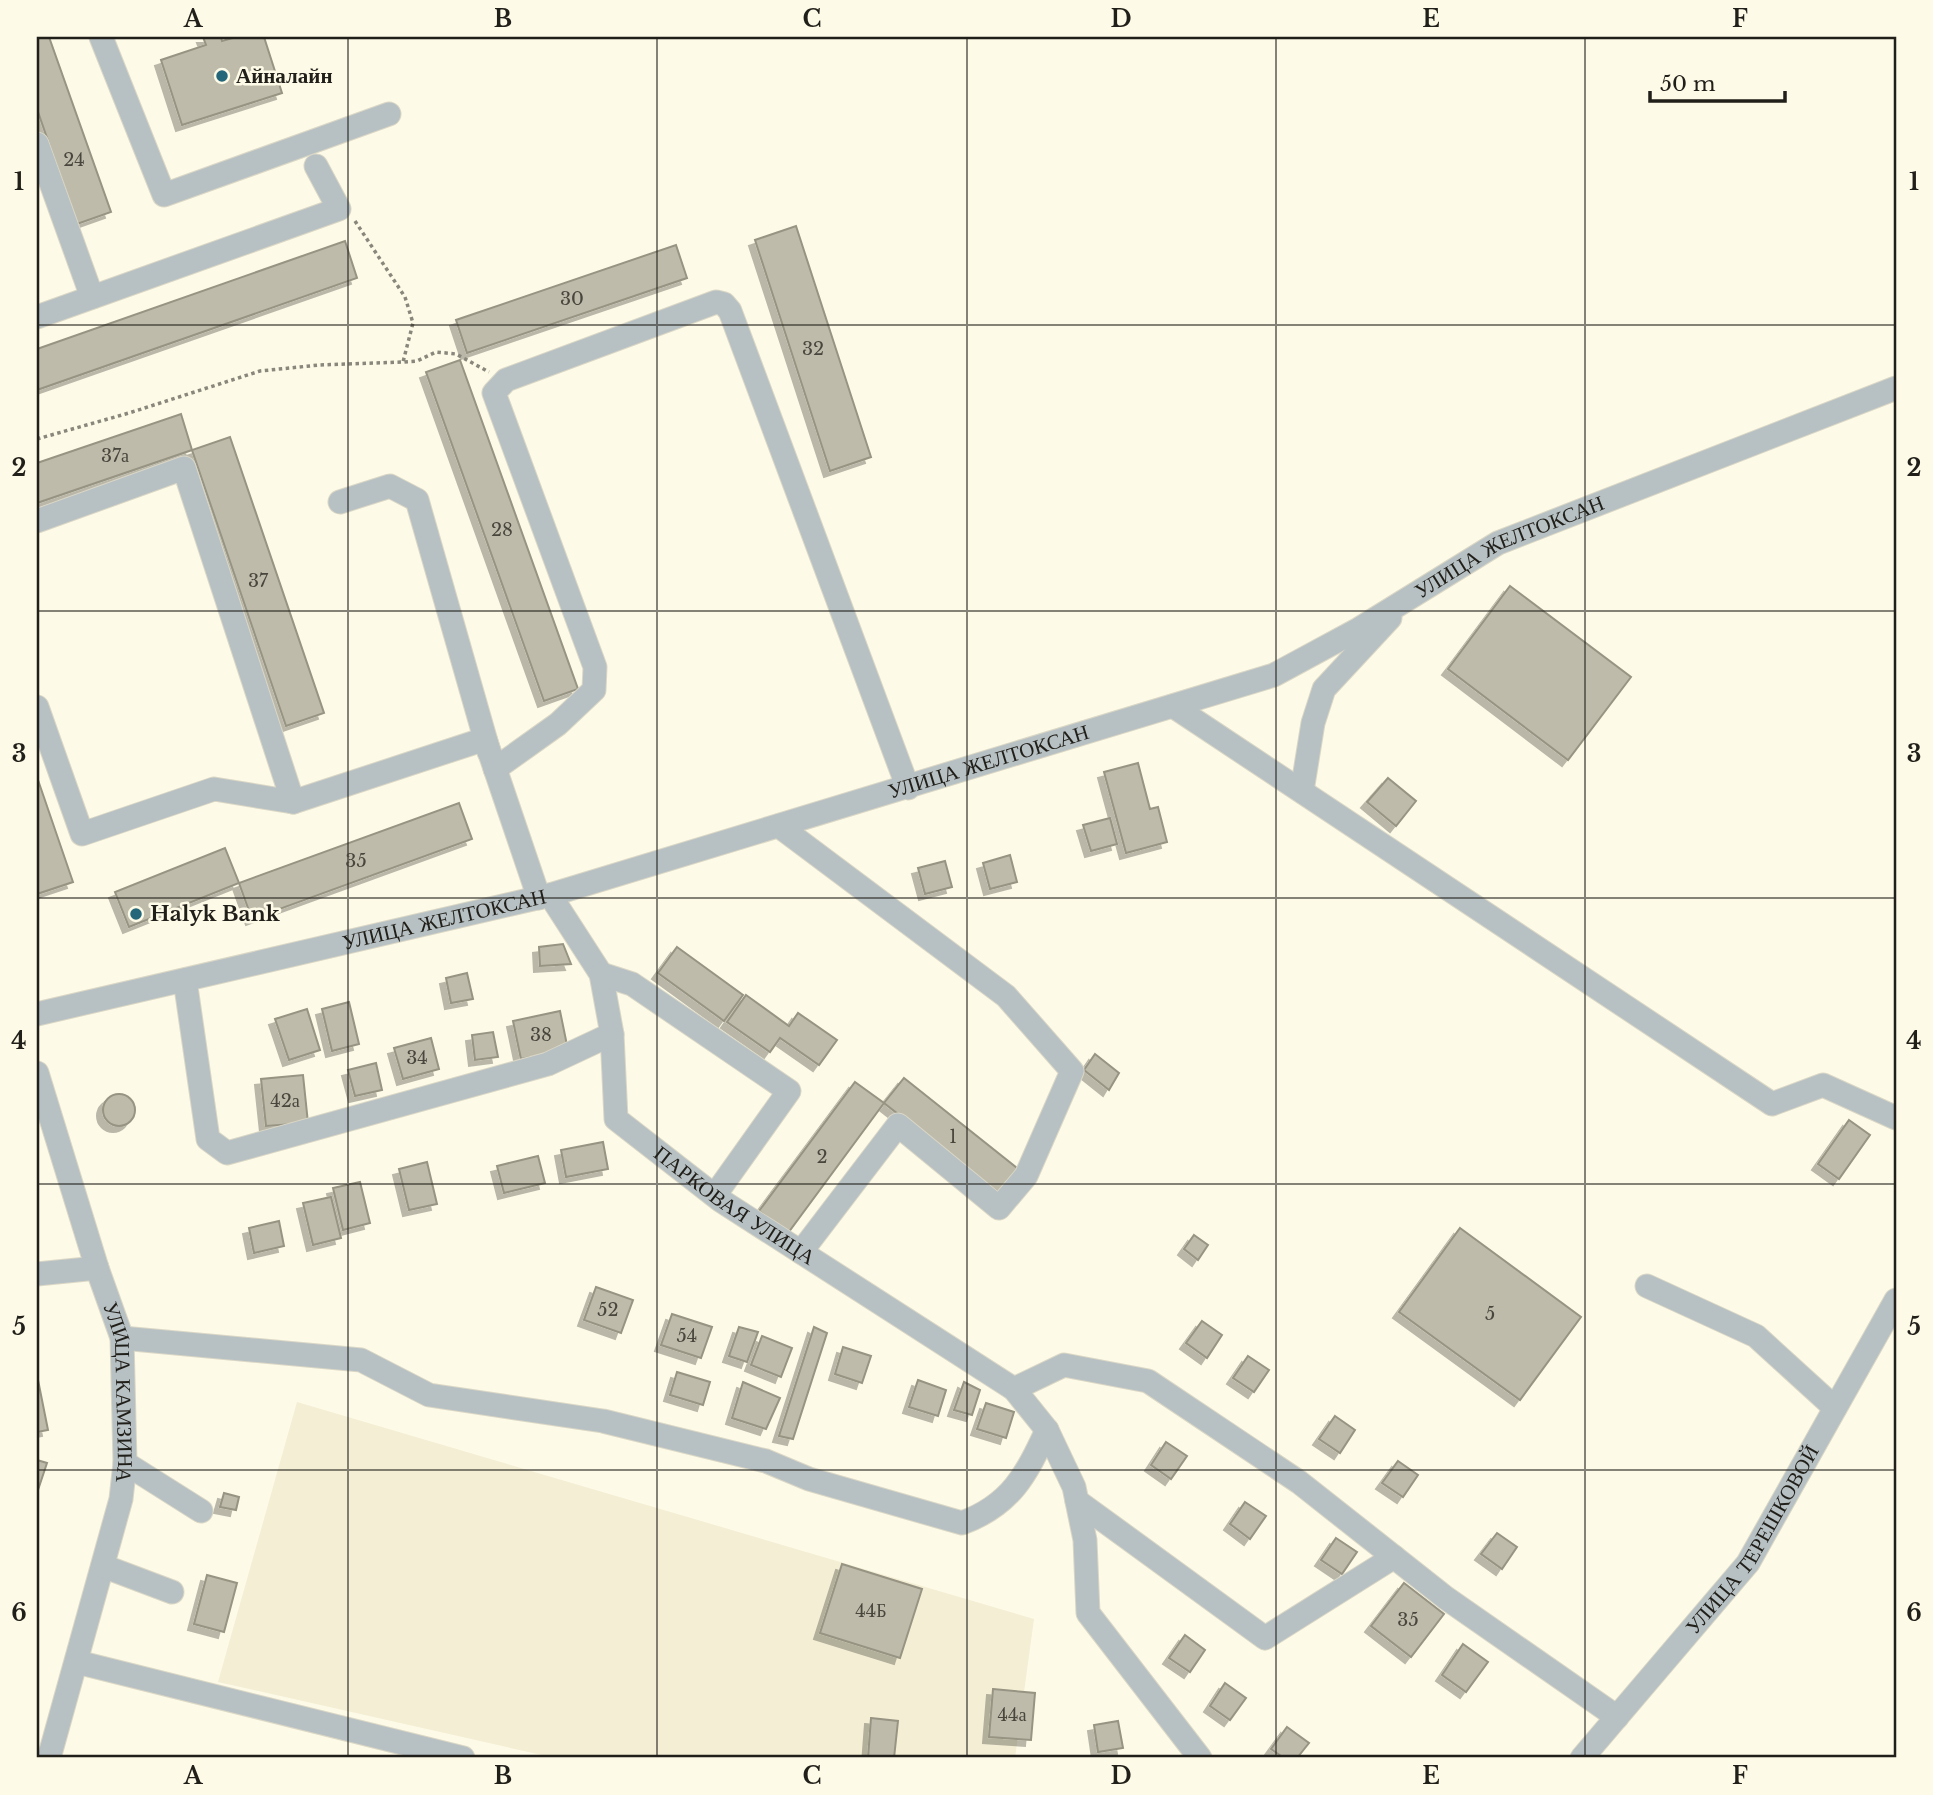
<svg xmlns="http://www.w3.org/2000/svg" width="1933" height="1795" viewBox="0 0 1933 1795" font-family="'Libre Baskerville',serif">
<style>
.built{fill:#f3eed4}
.building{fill:#bfbbaa;stroke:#979483;stroke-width:2;filter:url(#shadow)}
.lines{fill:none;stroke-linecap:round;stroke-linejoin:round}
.minor-casing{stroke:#dad7c6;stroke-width:25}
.path{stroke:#89877b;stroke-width:3.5;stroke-dasharray:3.5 3.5;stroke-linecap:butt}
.minor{stroke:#b7c0c3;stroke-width:23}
.grid{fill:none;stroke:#211f19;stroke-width:2;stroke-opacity:0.55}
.poi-dot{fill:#24677a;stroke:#fdfae7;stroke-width:2.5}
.labels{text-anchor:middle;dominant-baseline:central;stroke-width:5;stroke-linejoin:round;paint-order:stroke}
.number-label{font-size:18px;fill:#48463d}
.poi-label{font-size:21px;font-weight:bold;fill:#211f19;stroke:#fdfae7;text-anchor:start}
.street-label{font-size:21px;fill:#211f19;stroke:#fdfae7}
.neatline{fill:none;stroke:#211f19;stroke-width:2.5}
.grid-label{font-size:23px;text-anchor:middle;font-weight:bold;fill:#211f19}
</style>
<defs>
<filter id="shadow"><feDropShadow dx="-6" dy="6" stdDeviation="0" flood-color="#0004"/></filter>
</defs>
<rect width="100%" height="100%" fill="#fdfae7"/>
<polygon class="built" points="297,1402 1034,1619 1015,1758 555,1758 218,1682"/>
<g class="building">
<polygon points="37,37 49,37 111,212 77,224 37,109"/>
<polygon points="203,37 221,37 222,41 236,37 264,37 282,93 182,125 161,60 206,45"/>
<polygon points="796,226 871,457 830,471 755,240"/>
<polygon points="345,241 357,278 37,390 37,349"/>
<polygon points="676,245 687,278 467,353 456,320"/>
<polygon points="460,360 578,689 544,701 426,372"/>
<polygon points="181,414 192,450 37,503 37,463"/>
<polygon points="230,437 324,713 286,726 192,450"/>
<polygon points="1510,586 1631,677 1568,760 1448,669"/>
<polygon points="1138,763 1150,809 1158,807 1167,842 1126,853 1104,772"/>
<polygon points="37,777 73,882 37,894"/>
<polygon points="1388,778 1416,801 1396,826 1367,802"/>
<polygon points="459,803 472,839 252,919 239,883"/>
<polygon points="1110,818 1117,844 1091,851 1083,825"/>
<polygon points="225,848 239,883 129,927 115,892"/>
<polygon points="1010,855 1017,882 990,889 983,863"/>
<polygon points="945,861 952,887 925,894 918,868"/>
<polygon points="563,944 571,964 540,966 539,947"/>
<polygon points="677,947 743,995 724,1021 658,973"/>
<polygon points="467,973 473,999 451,1003 446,978"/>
<polygon points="746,995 789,1026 798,1013 837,1040 819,1065 780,1038 770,1052 727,1022"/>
<polygon points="349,1002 359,1044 332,1051 322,1009"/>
<polygon points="307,1009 320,1050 289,1060 275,1019"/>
<polygon points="560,1011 568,1050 521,1059 513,1021"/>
<polygon points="493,1032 498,1057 475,1060 472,1035"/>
<polygon points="431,1038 439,1069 403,1079 394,1048"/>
<polygon points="1095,1054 1119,1073 1109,1090 1084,1070"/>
<polygon points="376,1063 382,1090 355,1096 348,1070"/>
<polygon points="303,1075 308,1123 266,1126 261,1079"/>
<polygon points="904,1078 1022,1172 1003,1196 884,1103"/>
<polygon points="855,1082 884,1103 788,1233 759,1211"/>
<circle cx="119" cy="1110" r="16"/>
<polygon points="1849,1120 1870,1135 1839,1179 1818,1164"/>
<polygon points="603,1142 608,1169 566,1177 561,1150"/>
<polygon points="538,1156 545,1183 504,1193 497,1166"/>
<polygon points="427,1162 437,1204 409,1210 399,1169"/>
<polygon points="360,1182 370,1223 343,1230 333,1188"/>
<polygon points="331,1197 341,1238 313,1245 303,1203"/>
<polygon points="279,1221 284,1246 254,1253 249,1228"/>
<polygon points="1460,1228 1581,1317 1520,1400 1399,1312"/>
<polygon points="1194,1235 1208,1245 1198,1260 1184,1249"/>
<polygon points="596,1287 633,1300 621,1333 584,1320"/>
<polygon points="672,1314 712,1327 701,1358 661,1345"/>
<polygon points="1202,1321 1222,1335 1207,1358 1186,1343"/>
<polygon points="739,1327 758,1332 747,1362 729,1356"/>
<polygon points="814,1327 827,1333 793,1439 779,1436"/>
<polygon points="762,1336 792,1348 781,1377 751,1365"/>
<polygon points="843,1347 871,1356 862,1383 835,1374"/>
<polygon points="1248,1356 1269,1370 1254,1392 1233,1378"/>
<polygon points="677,1372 710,1382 703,1405 670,1395"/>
<polygon points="37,1375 48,1430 37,1432"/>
<polygon points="918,1380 946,1390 938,1416 909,1407"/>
<polygon points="743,1382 780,1398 766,1429 732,1418"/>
<polygon points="964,1382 980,1390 972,1415 954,1410"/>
<polygon points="986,1403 1014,1412 1006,1438 977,1429"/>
<polygon points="1335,1416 1355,1430 1340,1453 1319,1439"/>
<polygon points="1166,1442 1187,1456 1171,1479 1151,1465"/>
<polygon points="37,1460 47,1463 37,1493"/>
<polygon points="1398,1461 1418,1475 1403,1497 1382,1483"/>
<polygon points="224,1493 239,1497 236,1510 220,1507"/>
<polygon points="1245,1502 1266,1516 1250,1539 1230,1524"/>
<polygon points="1497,1533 1517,1547 1502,1569 1481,1554"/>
<polygon points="1336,1538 1357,1552 1342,1574 1321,1560"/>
<polygon points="842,1564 922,1589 900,1658 820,1633"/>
<polygon points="207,1575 237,1583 224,1632 194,1624"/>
<polygon points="1404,1583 1444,1614 1411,1657 1371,1626"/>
<polygon points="1185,1635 1205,1650 1190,1672 1169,1658"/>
<polygon points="1463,1644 1488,1662 1466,1692 1442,1675"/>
<polygon points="1225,1683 1246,1698 1230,1720 1210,1706"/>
<polygon points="993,1689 1035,1693 1031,1740 989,1737"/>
<polygon points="871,1718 898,1721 894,1758 868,1758"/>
<polygon points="1118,1721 1123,1748 1098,1752 1094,1725"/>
<polygon points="1287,1727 1309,1743 1297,1758 1284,1758 1271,1749"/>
</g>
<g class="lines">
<defs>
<g id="minor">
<polyline points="101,37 164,195 389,114"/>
<polyline points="37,144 92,297"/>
<polyline points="37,317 339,209 316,166"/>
<polyline points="340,502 390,486 417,500 489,752"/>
<polyline points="37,521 184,468 293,802"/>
<polyline points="1173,706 1772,1104 1823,1085 1896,1118"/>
<polyline points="37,707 82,834 214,789 293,802 485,739 539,898"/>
<polyline points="495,769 558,724 594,690 595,667 494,393 506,380 716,302 724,304 730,311 908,788"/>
<polyline points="1302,791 1313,723 1324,689 1390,618"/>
<polyline points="779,826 1006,996 1072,1071 1026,1176 999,1208 898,1125 801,1252"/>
<path id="s1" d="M550,895L601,974L612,1034L616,1119L720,1200L1014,1389L1047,1430L1074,1487L1085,1540L1088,1613L1200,1758"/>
<polyline points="601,974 632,984 789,1091 715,1195"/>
<polyline points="185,980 208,1139 227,1153 548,1064 612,1034"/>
<path id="s2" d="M37,1014L550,895L1274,675L1359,629L1498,543L1896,388"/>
<path id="s3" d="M37,1073L97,1268L122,1338L125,1463L121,1499L49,1758"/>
<polyline points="37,1274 97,1268"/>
<polyline points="1647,1286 1756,1336 1835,1408"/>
<path d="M122,1338L361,1360L429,1395L603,1421L766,1461L809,1479L962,1523C1011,1505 1026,1475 1047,1430"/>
<polyline points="1014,1389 1064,1365 1148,1381 1299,1482 1446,1598 1617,1717"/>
<polyline points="125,1463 201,1511"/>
<polyline points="1077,1501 1265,1638 1394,1557"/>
<polyline points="103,1566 172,1592"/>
<polyline points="77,1662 463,1758"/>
<path id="s4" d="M1582,1758L1748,1563L1896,1300"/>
</g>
</defs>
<use href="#minor" class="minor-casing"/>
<g class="path">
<polyline points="355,221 405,297 413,323 403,362"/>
<polyline points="37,439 129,413 260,371 319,365 403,362 417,361 436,352 456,354 489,372"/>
</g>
<use href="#minor" class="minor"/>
</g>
<path class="grid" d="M348,37V1758M657,37V1758M967,37V1758M1276,37V1758M1585,37V1758M37,325H1896M37,611H1896M37,898H1896M37,1184H1896M37,1470H1896"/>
<g class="poi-dot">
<circle cx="222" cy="76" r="7"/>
<circle cx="136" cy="914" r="7"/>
</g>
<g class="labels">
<g class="number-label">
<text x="74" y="160">24</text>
<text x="572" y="299">30</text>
<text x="813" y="349">32</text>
<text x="115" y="456">37а</text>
<text x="502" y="530">28</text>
<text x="258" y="581">37</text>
<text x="356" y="861">35</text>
<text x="541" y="1035">38</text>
<text x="417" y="1058">34</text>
<text x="285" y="1101">42а</text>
<text x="953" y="1137">1</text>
<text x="822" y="1157">2</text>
<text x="608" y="1310">52</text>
<text x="1490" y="1314">5</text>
<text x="687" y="1336">54</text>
<text x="871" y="1611">44Б</text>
<text x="1408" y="1620">35</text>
<text x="1012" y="1715">44а</text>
</g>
<g class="poi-label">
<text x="236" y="76">Айналайн</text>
<text x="150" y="914">Halyk Bank</text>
</g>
<g class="street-label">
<text stroke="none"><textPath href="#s2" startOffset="1552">УЛИЦА ЖЕЛТОКСАН</textPath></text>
<text stroke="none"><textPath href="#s2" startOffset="985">УЛИЦА ЖЕЛТОКСАН</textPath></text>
<text stroke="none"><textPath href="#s2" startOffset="418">УЛИЦА ЖЕЛТОКСАН</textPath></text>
<text stroke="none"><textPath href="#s1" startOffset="387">ПАРКОВАЯ УЛИЦА</textPath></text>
<text stroke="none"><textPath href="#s3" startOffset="332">УЛИЦА КАМЗИНА</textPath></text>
<text stroke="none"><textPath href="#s4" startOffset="278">УЛИЦА ТЕРЕШКОВОЙ</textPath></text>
</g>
</g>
<rect width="1933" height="1795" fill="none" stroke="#fdfae7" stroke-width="77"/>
<path d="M1650 91v10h135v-10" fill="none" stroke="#211f19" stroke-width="3.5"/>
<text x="1660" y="91" font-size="21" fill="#211f19" stroke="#fdfae7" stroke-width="5" paint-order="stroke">50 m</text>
<rect x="38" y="38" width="1857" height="1718" class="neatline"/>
<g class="grid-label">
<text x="193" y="27">A</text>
<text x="503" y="27">B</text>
<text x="812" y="27">C</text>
<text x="1121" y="27">D</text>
<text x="1431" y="27">E</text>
<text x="1740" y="27">F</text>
<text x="19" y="190">1</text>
<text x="1914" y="190">1</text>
<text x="19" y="476">2</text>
<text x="1914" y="476">2</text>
<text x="19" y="762">3</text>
<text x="1914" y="762">3</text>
<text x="19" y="1049">4</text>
<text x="1914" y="1049">4</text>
<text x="19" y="1335">5</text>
<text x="1914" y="1335">5</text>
<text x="19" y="1621">6</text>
<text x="1914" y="1621">6</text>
<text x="193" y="1784">A</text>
<text x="503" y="1784">B</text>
<text x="812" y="1784">C</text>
<text x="1121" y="1784">D</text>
<text x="1431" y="1784">E</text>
<text x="1740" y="1784">F</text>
</g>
</svg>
